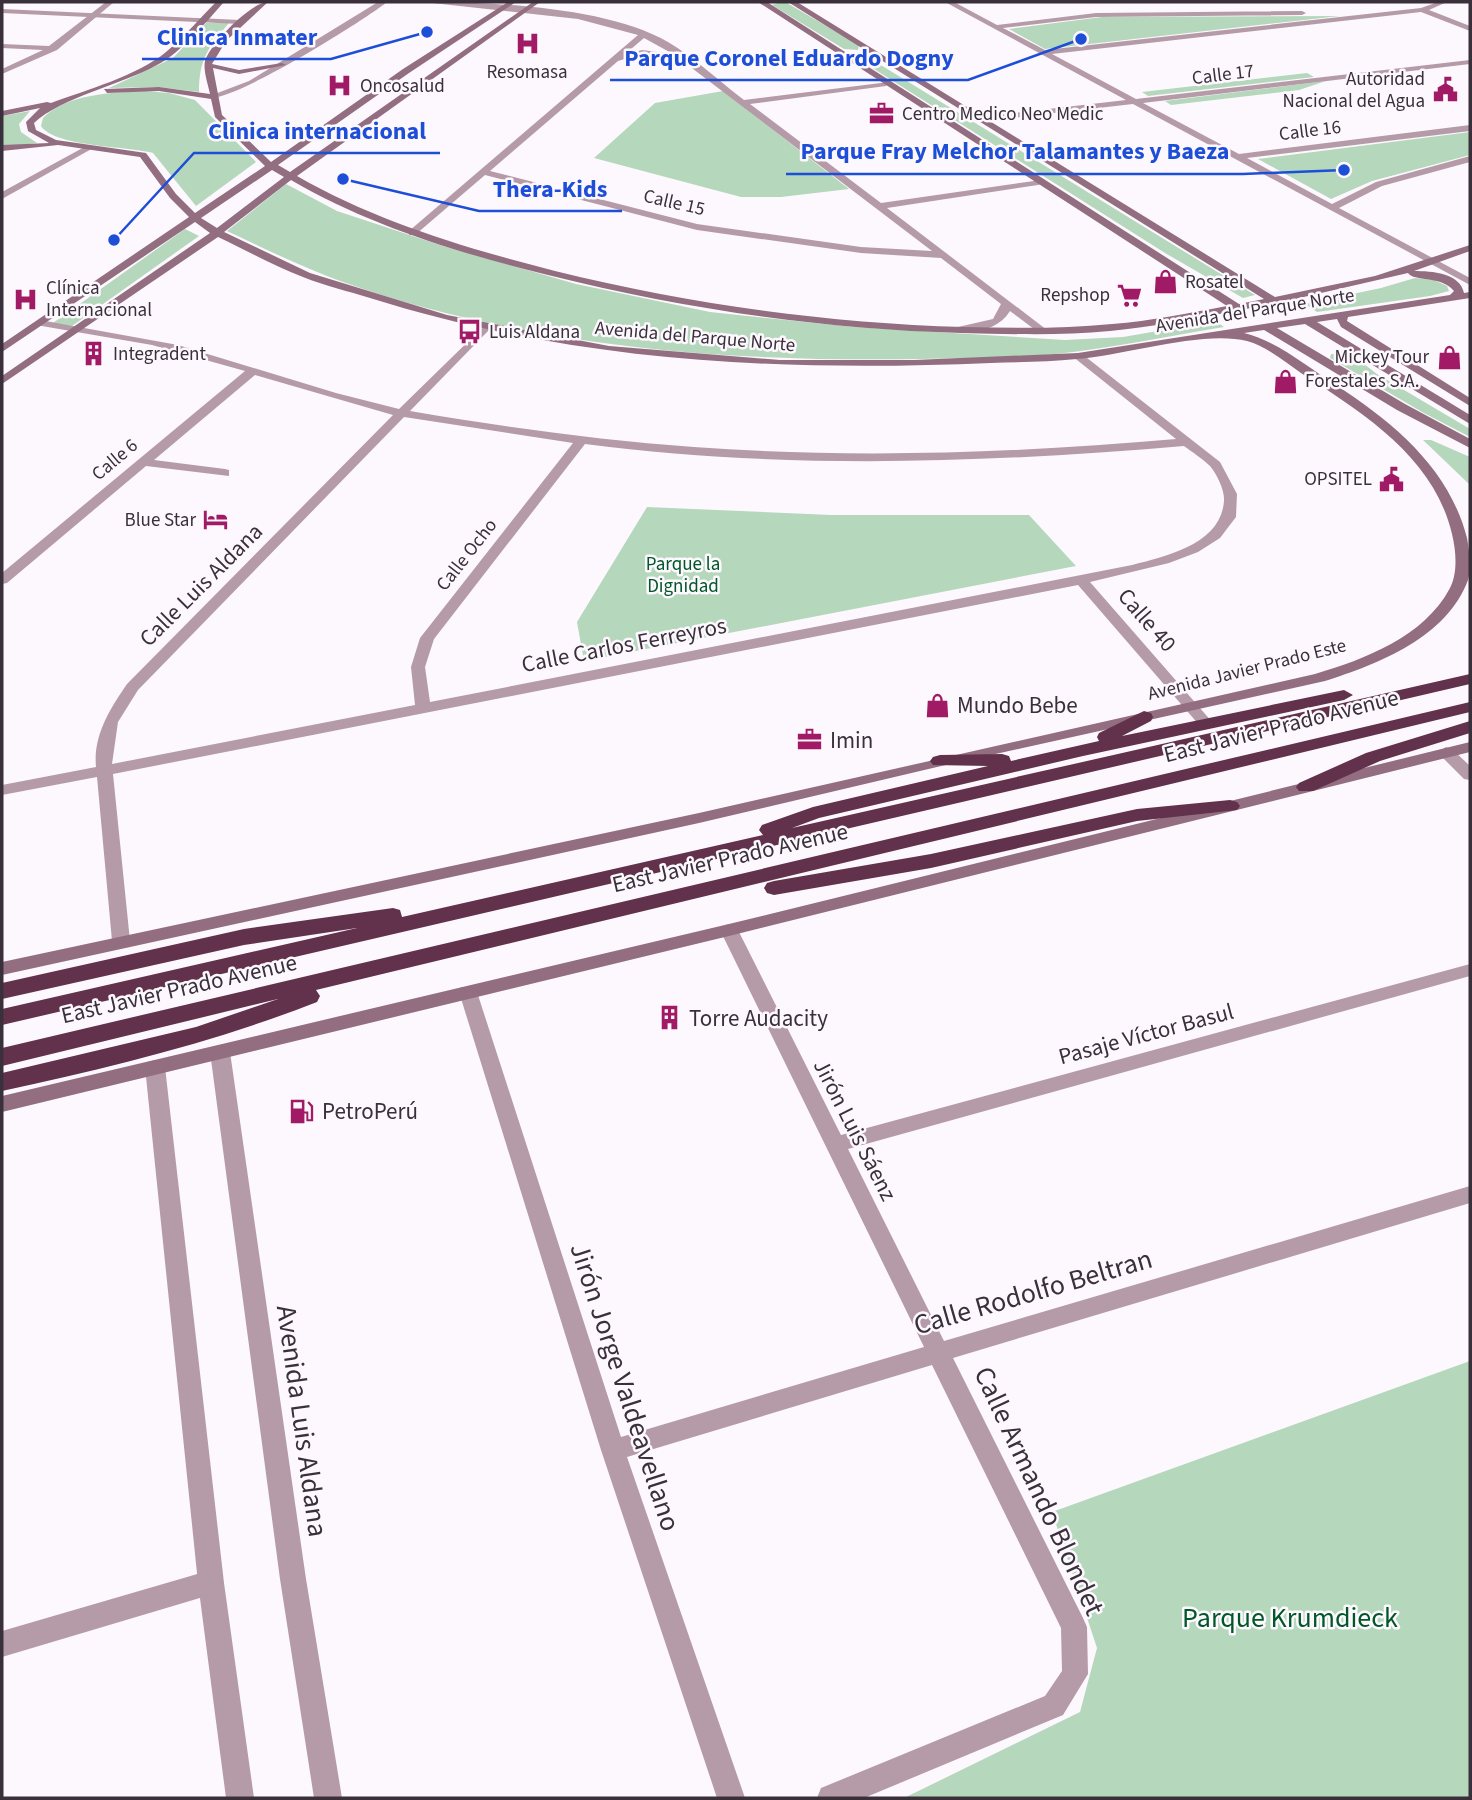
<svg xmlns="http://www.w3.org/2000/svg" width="1472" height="1800" viewBox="0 0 1472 1800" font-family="'Source Sans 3',sans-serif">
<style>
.green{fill:#b5d7bc}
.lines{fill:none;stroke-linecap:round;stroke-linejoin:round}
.minor{fill:#b59ba7;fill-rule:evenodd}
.tertiary{fill:#b59ba7;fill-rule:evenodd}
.secondary{fill:#926e80;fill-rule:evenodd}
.motorway{fill:#62324c;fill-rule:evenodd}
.labels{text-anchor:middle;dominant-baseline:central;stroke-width:5;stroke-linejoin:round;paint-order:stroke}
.far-poi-label{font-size:19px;fill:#3a303b;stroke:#fdf8fe;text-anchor:start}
.far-street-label{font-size:19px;fill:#3a303b;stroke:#fdf8fe}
.far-park-label{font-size:19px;fill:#005727;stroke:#fdf8fe}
.street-label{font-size:23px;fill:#3a303b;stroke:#fdf8fe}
.poi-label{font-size:23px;fill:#3a303b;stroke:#fdf8fe;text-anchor:start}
.near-street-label{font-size:28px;fill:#3a303b;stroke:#fdf8fe}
.near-park-label{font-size:28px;fill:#005727;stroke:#fdf8fe}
.leader{fill:none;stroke:#1d4ed8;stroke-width:2.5}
.callout-dot{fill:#1d4ed8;stroke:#fdf8fe;stroke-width:2.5}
.callout-label{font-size:24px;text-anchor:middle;font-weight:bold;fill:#1d4ed8;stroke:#fdf8fe;stroke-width:5;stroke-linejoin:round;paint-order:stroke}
</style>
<rect width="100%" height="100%" fill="#fdf8fe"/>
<g class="green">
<polygon points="781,2 787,3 859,45 858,50 844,49 772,5"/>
<polygon points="1340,16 1045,49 1009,29 1102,17"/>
<path d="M206,23H229C208,48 199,59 199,92L158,87L109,88L173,58Z"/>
<polygon points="860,56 871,59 1255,295 1243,298 1165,253 855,57"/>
<polygon points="1307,73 1314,77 1148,96 1142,92"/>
<polygon points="1326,81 1299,90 1171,105 1165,101"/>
<path d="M145,91L169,93L195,100L256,162L196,206L153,153C127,146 55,147 41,126L43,118C68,93 112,93 145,91Z"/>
<polygon points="723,91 849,189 781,197 741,197 594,158 655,103"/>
<polygon points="30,111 19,124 21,132 37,143 2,147 2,116"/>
<polygon points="1470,132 1470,155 1372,181 1331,199 1258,159"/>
<path d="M286,184L337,211L440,245L576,284L710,312L854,327L1065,340L1123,337L1216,321L1224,327C1168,336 1112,348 1056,354C1011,358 964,358 919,359C726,362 526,347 343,282C304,268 265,249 227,231Z"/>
<polygon points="185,229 199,236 72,326 53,323"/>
<polygon points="1415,278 1434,280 1447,286 1449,291 1430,296 1317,312 1305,304 1381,288"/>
<polygon points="1331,354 1351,354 1377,374 1470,429 1470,437 1422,412 1330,358"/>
<polygon points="1423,440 1431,440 1470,457 1470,485"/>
<polygon points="647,507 831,515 1029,515 1076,566 584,661 577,622"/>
<polygon points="1470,1361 1470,1798 904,1798 1080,1712 1097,1648 1052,1512"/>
</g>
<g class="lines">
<g class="minor">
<polygon points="106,2 114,2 57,50 2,74 2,69 43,50 2,48 2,44 49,46"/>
<path d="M378,2H387C365,20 226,107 207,97L249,81Z"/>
<path d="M423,2C493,2 607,7 668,42C695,58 719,81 744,100L889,82L886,86L750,104L881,203L1041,180V184L1038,185L887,208L1047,330L1038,332L1010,311C1000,328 977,334 958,331V327L993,319L1001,304L941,258L861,253L697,230L485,175L415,235H409V231L638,35L578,19ZM644,38L673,54L642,50L624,55ZM642,54L680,59L932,251L861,247L697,224L490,171L618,61Z"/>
<polygon points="945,2 954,2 997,25 1096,13 1302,11 1306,13 1302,15 1096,17 1003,28 1045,50 1421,8 1438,2 1447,2 1429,10 1470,26 1470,31 1421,12 1052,54 1136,99 1470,60 1470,64 1143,103 1239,154 1470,125 1470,131 1247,158 1332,204 1376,182 1470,156 1470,162 1382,186 1339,208 1470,278 1470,285 1133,104 976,122 979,117 1126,100"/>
<polygon points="88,145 95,147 2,199 2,192"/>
<path d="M40,320L178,345L336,393L399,409L485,325L489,326V330L410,411C504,427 599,440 694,447C855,459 1015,453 1176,439L1072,356L1082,354L1220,462L1237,494L1236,517L1220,538L1198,552L1169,563L1090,582L1213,723L1205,728L1200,726L1078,585L113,774L130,941L127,945H115L112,941L97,777L2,795V785L96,767C93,735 110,709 127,684L393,415L255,375L154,460L225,469L229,470V476L146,466L7,583L2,584V573L245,371L152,345L36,325L35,323ZM404,417L573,443L420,638L411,667L415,705L112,764L118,722L138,690ZM585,444C784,470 985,463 1184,446C1192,452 1203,459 1210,466C1217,474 1225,491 1224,501C1221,544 1167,556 1132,565L430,702L425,667L434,639Z"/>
<polygon points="1446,747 1452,749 1470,766 1470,780 1464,779 1440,755 1438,752"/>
<polygon points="729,924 735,926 738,930 841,1135 1470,964 1470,976 848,1149 944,1341 1470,1186 1470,1203 953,1358 1083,1618 1087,1627 1088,1674 1063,1715 864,1798 817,1798 821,1788 1045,1696 1062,1671 1061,1628 932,1365 627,1457 745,1798 717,1798 601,1450 459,992 461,987 475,987 477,992 621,1437 924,1347 720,930 723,926"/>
<polygon points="211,1570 220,1574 224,1583 220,1592 2,1657 2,1631"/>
</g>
<g class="tertiary">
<polygon points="2,9 240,20 244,22 240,24 2,13"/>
<polygon points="220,1045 227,1047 230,1052 306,1579 342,1798 314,1798 280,1579 210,1052 213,1047"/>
<polygon points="155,1060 162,1062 165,1067 224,1583 254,1798 226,1798 198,1583 145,1067 148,1062"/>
</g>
<g class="secondary">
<path d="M216,2H224C205,23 182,52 157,65C121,85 62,97 34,123L36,130L56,140L146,153L176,194L195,213L265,166L215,117L211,99L159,91L107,93L104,89L159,87L210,94C208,84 203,71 205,61C210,44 251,2 268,2L226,41L212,64L239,70L282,63L286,65L239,74L213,68L222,115L271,162L403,69L508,2H516L409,73L278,165L290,172L533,2H540L297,176C377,222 466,248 555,271C689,304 825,323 964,327C1013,328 1063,329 1112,324C1151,321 1189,313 1227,306L758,2H767L1239,304L1264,299L788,2H797L1275,297L1375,276L1470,245V251L1414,271C1432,271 1460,273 1464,293L1470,292V298L1348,317L1347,321L1470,398V406L1341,327L1337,319L1317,322L1470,415V424L1305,324L1277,328L1405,404L1470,439V448L1397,410L1264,330L1244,333C1277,341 1307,367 1336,385C1394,423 1449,468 1467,538C1469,549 1472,568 1468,580C1447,637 1379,664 1325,681L937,767L699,823L2,975V962L699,813L1315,674C1365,659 1424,637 1450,588C1458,572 1456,551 1452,534C1434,457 1363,413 1301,373C1285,362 1266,346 1247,341C1203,330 1126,355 1077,359C1049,362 1020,362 991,363C779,372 574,362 370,298C348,291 325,286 303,277C274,266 246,250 218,237L2,384V376L210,233L195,222L2,352V344L189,217L170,198L140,157L58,145L2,151V145L49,143L28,131L26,122L40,108L2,116V111L47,102L51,103C86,90 137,76 166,52C184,37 200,18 216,2ZM272,170L284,177L217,228L201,218ZM291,180C370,226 459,253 548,275C684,309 821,329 961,333C1011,334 1060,336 1110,331C1152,327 1193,319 1235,311L1246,313V309L1272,304L1277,306L1282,302L1408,273C1414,282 1441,275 1454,291L1450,295L1078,353L914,360H780L609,346L447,315L310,273L224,232Z"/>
<polygon points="1470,742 1470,752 729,936 2,1112 2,1096 729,924"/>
</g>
<g class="motorway">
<polygon points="1470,674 1470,684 2,1025 2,1009 357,928 244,945 2,999 2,983 244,929 393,908 400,910 402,917 763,835 759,830 762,825 813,807 988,766 933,765 930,761 933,757 940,755 1002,754 1009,756 1011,761 1099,741 1097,737 1099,733 1144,711 1151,713 1153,717 1151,721 1122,736 1344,690 1353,695 1344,700 1083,756 819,818 792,828"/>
<path d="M1470,702V712L316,990L320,996L317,1002C215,1042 108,1068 2,1091V1073L196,1027L278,999L2,1066V1048Z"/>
<polygon points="1470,721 1470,733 1380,761 1313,791 1299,791 1296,787 1299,783 1366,753"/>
<polygon points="1230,800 1237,802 1240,806 1237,810 1137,821 931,868 774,895 767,893 764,888 767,883 774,881 931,854 1137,809"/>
</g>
</g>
<defs>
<symbol id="hospital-bare" viewBox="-9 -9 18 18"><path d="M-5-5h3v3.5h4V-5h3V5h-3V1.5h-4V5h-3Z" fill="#a11a65" stroke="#fdf8fe" stroke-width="2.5" paint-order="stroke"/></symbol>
<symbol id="civic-bare" viewBox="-9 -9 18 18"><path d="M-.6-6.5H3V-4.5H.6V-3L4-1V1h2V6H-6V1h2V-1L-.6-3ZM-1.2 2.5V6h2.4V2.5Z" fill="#a11a65" stroke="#fdf8fe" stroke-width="2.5" paint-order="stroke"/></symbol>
<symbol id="office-bare" viewBox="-9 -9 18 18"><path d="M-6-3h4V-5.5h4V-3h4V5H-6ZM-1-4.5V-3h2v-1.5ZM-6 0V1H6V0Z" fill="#a11a65" stroke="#fdf8fe" stroke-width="2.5" paint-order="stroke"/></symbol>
<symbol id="shop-bare" viewBox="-9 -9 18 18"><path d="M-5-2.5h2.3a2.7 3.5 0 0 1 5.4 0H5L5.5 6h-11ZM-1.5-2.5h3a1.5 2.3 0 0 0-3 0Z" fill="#a11a65" stroke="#fdf8fe" stroke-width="2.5" paint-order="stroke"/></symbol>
<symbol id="supermarket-bare" viewBox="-9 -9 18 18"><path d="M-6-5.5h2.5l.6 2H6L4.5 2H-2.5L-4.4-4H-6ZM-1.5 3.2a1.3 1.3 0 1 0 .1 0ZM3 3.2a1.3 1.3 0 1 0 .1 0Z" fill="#a11a65" stroke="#fdf8fe" stroke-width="2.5" paint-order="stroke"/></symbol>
<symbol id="bus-bare" viewBox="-9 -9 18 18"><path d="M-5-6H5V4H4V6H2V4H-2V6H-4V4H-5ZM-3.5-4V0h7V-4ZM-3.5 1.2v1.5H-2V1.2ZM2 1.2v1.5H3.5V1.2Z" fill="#a11a65" stroke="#fdf8fe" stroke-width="2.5" paint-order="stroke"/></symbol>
<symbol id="building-bare" viewBox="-9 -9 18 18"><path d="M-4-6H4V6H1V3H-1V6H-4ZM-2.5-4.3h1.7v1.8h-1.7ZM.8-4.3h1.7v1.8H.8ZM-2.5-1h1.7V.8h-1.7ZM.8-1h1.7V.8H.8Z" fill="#a11a65" stroke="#fdf8fe" stroke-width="2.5" paint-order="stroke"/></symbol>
<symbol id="hotel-bare" viewBox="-9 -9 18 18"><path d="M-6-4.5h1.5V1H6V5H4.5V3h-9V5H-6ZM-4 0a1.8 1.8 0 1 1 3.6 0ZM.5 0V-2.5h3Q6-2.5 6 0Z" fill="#a11a65" stroke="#fdf8fe" stroke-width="2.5" paint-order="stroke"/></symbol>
<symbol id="fuel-bare" viewBox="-9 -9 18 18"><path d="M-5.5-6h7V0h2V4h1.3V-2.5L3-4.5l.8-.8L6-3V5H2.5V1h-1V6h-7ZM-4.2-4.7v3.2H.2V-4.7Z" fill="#a11a65" stroke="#fdf8fe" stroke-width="2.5" paint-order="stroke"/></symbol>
</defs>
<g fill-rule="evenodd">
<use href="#hospital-bare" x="510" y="26" width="35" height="35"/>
<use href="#hospital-bare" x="322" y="68" width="35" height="35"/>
<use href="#civic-bare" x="1428" y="72" width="35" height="35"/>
<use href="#office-bare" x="864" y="96" width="35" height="35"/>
<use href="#shop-bare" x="1148" y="264" width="35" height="35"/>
<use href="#supermarket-bare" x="1112" y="278" width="35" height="35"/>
<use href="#hospital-bare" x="8" y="282" width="35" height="35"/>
<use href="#bus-bare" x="452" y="314" width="35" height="35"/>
<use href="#building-bare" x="76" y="336" width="35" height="35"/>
<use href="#shop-bare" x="1432" y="340" width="35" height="35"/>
<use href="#shop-bare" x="1268" y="364" width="35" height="35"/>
<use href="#civic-bare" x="1374" y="462" width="35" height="35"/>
<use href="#hotel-bare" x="198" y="502" width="35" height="35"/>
<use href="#shop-bare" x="920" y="688" width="35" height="35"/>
<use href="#office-bare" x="792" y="722" width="35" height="35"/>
<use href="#building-bare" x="652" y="1000" width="35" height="35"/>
<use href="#fuel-bare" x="284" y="1094" width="35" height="35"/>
</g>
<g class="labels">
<g class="far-poi-label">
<text x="527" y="72" text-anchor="middle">Resomasa</text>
<text x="1425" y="79" text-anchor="end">Autoridad<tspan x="1425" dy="22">Nacional del Agua</tspan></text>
<text x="360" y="86">Oncosalud</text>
<text x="902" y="114">Centro Medico Neo Medic</text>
<text x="1185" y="282">Rosatel</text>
<text x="46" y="288">Clínica<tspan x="46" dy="22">Internacional</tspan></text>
<text x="1110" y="295" text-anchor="end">Repshop</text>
<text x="489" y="332">Luis Aldana</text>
<text x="113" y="354">Integradent</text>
<text x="1429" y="357" text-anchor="end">Mickey Tour</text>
<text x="1305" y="381">Forestales S.A.</text>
<text x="1372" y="479" text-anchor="end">OPSITEL</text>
<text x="196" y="520" text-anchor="end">Blue Star</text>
</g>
<g class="far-street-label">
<text transform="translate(1223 75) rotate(-7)">Calle 17</text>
<text transform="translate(1310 131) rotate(-7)">Calle 16</text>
<text transform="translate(674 203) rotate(13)">Calle 15</text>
<text transform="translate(1255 311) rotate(-9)">Avenida del Parque Norte</text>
<text transform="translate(695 337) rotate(5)">Avenida del Parque Norte</text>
<text transform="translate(115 460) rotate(-40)">Calle 6</text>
<text transform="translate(467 555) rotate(-52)">Calle Ocho</text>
<text transform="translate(1247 670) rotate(-14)">Avenida Javier Prado Este</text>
</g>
<g class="far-park-label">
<text x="683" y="564">Parque la<tspan x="683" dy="22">Dignidad</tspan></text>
</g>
<g class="street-label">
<text transform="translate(201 585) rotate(-45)">Calle Luis Aldana</text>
<text transform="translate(1147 620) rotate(49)">Calle 40</text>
<text transform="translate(624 645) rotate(-11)">Calle Carlos Ferreyros</text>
<text transform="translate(1281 726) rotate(-14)">East Javier Prado Avenue</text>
<text transform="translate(730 858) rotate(-13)">East Javier Prado Avenue</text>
<text transform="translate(179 989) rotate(-13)">East Javier Prado Avenue</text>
<text transform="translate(1146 1034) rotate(-15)">Pasaje Víctor Basul</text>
<text transform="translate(855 1130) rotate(63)">Jirón Luis Sáenz</text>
</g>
<g class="poi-label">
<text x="957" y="705">Mundo Bebe</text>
<text x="830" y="740">Imin</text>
<text x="689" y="1018">Torre Audacity</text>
<text x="322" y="1111">PetroPerú</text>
</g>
<g class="near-street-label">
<text transform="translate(1033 1292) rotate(-16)">Calle Rodolfo Beltran</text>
<text transform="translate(625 1387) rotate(72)">Jirón Jorge Valdeavellano</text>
<text transform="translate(302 1421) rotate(82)">Avenida Luis Aldana</text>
<text transform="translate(1039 1491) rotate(65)">Calle Armando Blondet</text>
</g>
<g class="near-park-label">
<text x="1290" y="1618">Parque Krumdieck</text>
</g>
</g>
<path class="leader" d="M427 32L331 59H142M1081 39L968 80H610M114 240L194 153H440M1344 170L1243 174H786M343 179L479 211H622"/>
<g class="callout-dot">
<circle cx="427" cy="32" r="7"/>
<circle cx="1081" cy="39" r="7"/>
<circle cx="114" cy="240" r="7"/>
<circle cx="1344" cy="170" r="7"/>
<circle cx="343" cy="179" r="7"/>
</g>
<g class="callout-label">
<text x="237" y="45">Clinica Inmater</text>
<text x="789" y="66">Parque Coronel Eduardo Dogny</text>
<text x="317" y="139">Clinica internacional</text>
<text x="1015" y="159">Parque Fray Melchor Talamantes y Baeza</text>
<text x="550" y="197">Thera-Kids</text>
</g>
<rect width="1472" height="1800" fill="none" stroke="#3a303b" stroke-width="7"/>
</svg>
